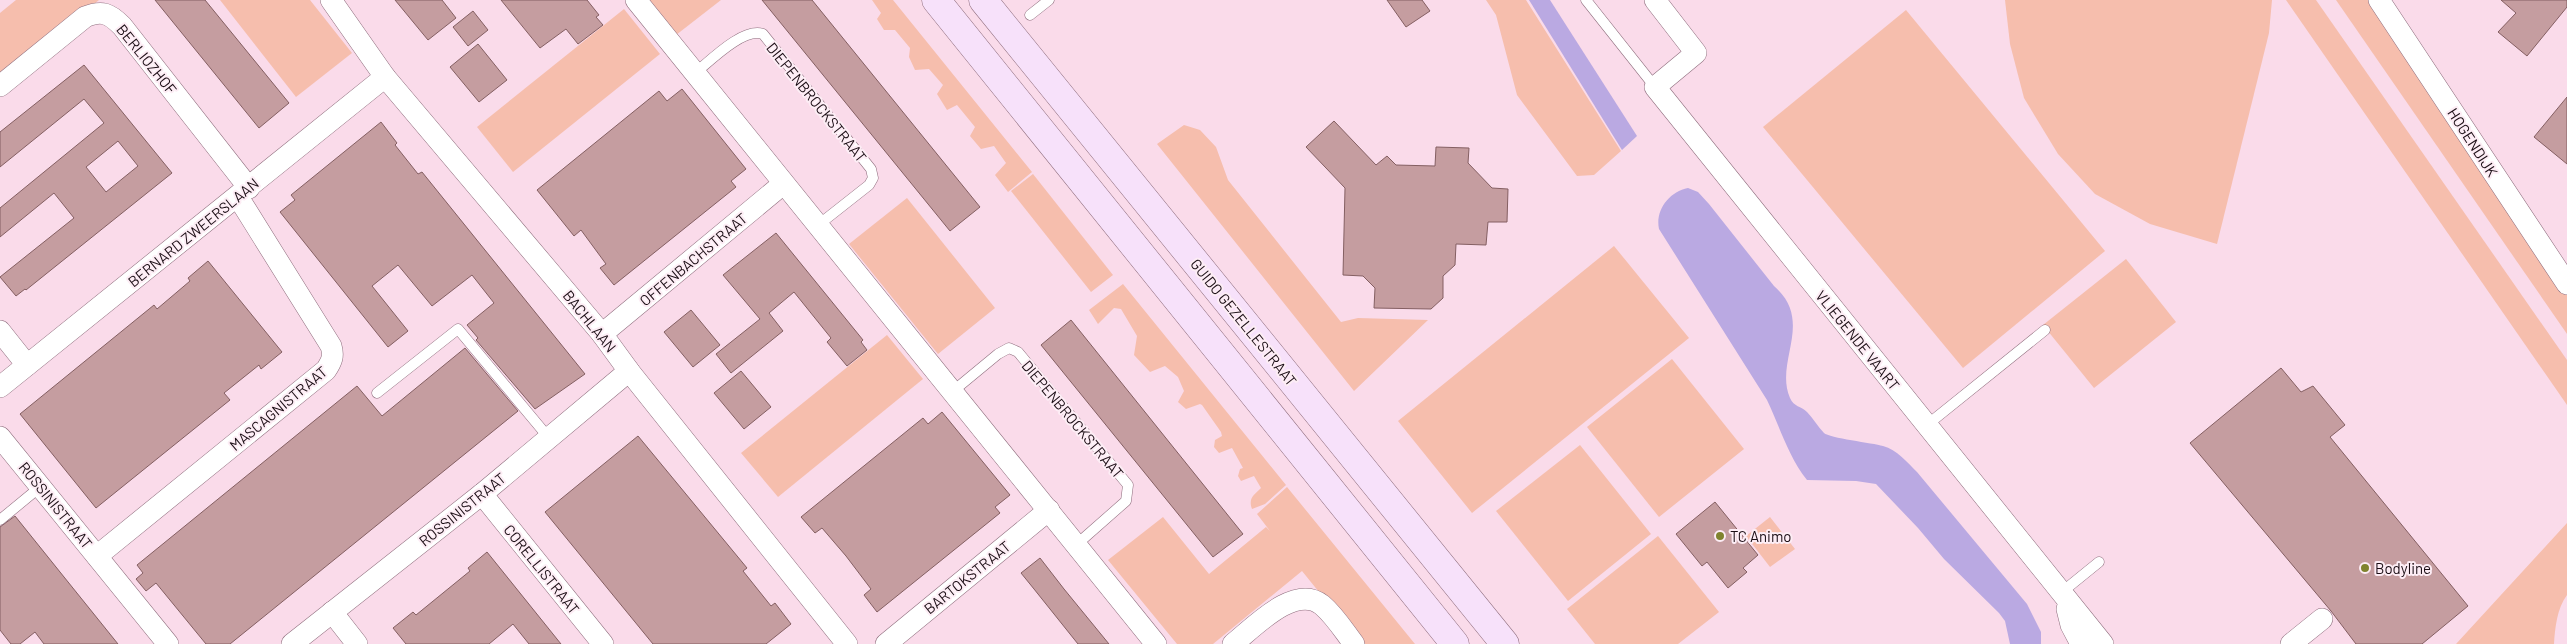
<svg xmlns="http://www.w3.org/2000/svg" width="2567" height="644" viewBox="0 0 2567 644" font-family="Barlow,sans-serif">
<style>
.green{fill:#f6bead}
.water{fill:#baa9e2}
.building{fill:#c59da0;stroke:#845f62;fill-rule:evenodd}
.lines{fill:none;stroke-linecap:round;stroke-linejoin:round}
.lane-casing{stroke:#8f6e7e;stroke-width:11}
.street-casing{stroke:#8f6e7e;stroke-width:22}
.secondary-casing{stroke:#8f6e7e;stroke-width:29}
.lane{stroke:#fff;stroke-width:10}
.street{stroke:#fff;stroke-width:21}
.secondary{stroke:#f7e1fa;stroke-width:28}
.poi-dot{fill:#7f832e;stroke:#fdedf5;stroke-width:2}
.labels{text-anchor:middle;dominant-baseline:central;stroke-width:4;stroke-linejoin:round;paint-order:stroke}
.street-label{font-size:15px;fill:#1a0d14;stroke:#fdedf5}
.poi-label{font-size:15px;fill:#1a0d14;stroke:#fdedf5;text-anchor:start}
</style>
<rect width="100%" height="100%" fill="#fadbea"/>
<g class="green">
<polygon points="16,0 99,0 0,80 0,13"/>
<polygon points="220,0 310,0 352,53 296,97"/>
<polygon points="649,0 721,0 676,35"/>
<polygon points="872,0 893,0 1032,172 1008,192 995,175 1006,163 994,146 981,149 970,136 975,127 957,105 947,110 937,94 943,85 929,69 915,70 909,57 910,48 895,30 884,30 877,19 881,13"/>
<polygon points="1486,0 1526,0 1621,151 1594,175 1577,176 1517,95 1496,15"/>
<polygon points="2005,0 2272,0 2269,33 2217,244 2150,224 2095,194 2058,154 2024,98 2010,44"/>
<polygon points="2286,0 2316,0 2567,360 2567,405"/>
<polygon points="2336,0 2370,0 2567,289 2567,334"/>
<polygon points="624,9 660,54 513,172 477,127"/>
<polygon points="1906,10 2105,251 1963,368 1763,127"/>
<polygon points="1184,125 1200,130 1216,147 1228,180 1341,322 1358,318 1428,320 1354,391 1157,144"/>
<polygon points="1033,174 1113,275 1091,292 1011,191"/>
<polygon points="907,198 995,308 938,354 849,244"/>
<polygon points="1614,246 1689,338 1472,513 1398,421"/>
<polygon points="2126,259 2176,322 2094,388 2043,325"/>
<path d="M1123,284L1286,485L1265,504L1252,509C1248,498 1254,495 1261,488L1254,476L1241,481L1238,476L1240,469L1243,468L1232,448L1219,453L1214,447L1215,440L1222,436L1221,432L1202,405L1200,404L1186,409L1178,402L1184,391L1178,377L1165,366L1150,372L1134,355L1137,336L1121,309L1114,308L1098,324L1089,310Z"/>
<polygon points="887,335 923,379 778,497 741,453"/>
<polygon points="1672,359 1744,449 1659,517 1587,427"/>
<polygon points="1580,445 1651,534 1568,601 1496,511"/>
<polygon points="1287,487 1415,644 1361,644 1302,571 1213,644 1177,644 1108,560 1163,517 1209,574 1266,527 1270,531 1257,514"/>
<polygon points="1770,517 1795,549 1770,567 1746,536"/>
<path d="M2567,523V595C2557,608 2555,628 2554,644H2456Z"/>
<polygon points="1658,536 1719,612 1678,644 1595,644 1567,609"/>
</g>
<g class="water">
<polygon points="1529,0 1550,0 1637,136 1622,150"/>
<path d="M1688,188L1698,192L1709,204L1774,286C1815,322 1774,361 1790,398C1794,407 1801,406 1807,412C1813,418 1818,427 1824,433C1829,438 1873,443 1883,446C1897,450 1907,462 1917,472L2027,604L2041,632V644H2010L2005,621L1999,613L1944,559L1918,528L1876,484L1856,481L1807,480C1788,456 1780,427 1767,400L1659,229C1655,210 1669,192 1688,188Z"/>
</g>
<g class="building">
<polygon points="155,0 205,0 289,103 259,128"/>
<polygon points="395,0 442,0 456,18 428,40"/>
<polygon points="501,0 587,0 599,15 596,17 603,25 578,44 566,29 540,48"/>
<polygon points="762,0 812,0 980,207 950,231"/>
<polygon points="1387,0 1422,0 1430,11 1406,27"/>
<polygon points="2501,0 2567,0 2567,7 2527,56 2498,32 2516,13"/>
<polygon points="473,11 488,30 468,46 453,27"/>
<polygon points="478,44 507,80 479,102 450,67"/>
<path d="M84,65L172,173L26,290L25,289L16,296L0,277L74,218L54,193L0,237V208L104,123L84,99L0,167V132ZM118,141L138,166L106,192L86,167Z"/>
<polygon points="682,89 746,169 731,181 736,187 614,285 600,268 606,264 581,230 574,236 537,190 659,91 667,101"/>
<polygon points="2567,97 2567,164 2534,137"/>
<polygon points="1334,121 1376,165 1387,156 1396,165 1435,166 1436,147 1469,148 1468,163 1492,188 1508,189 1507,222 1488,222 1486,245 1456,244 1455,265 1443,276 1443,298 1431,309 1374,308 1375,288 1363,276 1343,275 1345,188 1306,147"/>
<polygon points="381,122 397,143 395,145 418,174 422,172 585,374 535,409 476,340 478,338 467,325 494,303 472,275 432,306 398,265 372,286 408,331 388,347 280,212 295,200 291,195"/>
<polygon points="776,233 863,340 861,342 867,350 847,366 827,342 831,338 794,292 769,313 783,331 731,373 716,354 760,319 723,275"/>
<polygon points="208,261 282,352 261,369 259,365 224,393 230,400 96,508 20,414 154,305 157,309 190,281 188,278"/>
<polygon points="691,310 720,345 693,367 664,332"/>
<polygon points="1071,320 1243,534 1213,557 1041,345"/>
<polygon points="465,348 518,411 230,644 206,644 156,583 146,591 136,579 143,573 137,565 357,386 382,416"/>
<polygon points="2281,368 2301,392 2313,386 2345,425 2330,437 2468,606 2422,644 2356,644 2331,611 2190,443"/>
<polygon points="741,371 771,407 744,429 714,393"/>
<polygon points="942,412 1010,495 995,507 1000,513 877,612 864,595 871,589 846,556 822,528 815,533 801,517 923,418 928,424"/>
<polygon points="638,436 747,568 743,571 771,606 775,603 791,624 766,644 653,644 545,512"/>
<polygon points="1715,502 1758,555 1743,568 1747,572 1728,588 1707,562 1702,566 1676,534"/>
<polygon points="15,516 60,572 118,644 44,644 35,632 20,644 11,644 0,630 0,527"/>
<polygon points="487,552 561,644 529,644 513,624 489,644 406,644 393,628 413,612 416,615 470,571 468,568"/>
<polygon points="1040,558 1064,589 1109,644 1078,644 1034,589 1021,573"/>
</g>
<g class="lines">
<defs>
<g id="lane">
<polyline points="1586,0 1655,87"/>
<polyline points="1030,15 1049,0"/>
<path d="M694,74C710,61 743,27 763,34L871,169L873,178L869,185L817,226"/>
<polyline points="952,392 998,354 1009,348 1018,352 1128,485 1126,501 1076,545"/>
<polyline points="377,393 458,329 549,438"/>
<polyline points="1927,425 2045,330"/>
<polyline points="0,520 40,487"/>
<polyline points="2062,592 2099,562"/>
</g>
<g id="street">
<polyline points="331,0 385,77 602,334 629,371 847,644"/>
<polyline points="636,0 1156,644"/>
<polyline points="1655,0 1696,53 1655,87 2103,644"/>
<polyline points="2379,0 2567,284"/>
<path d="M0,86L85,17C102,10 109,13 122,26L249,188"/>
<polyline points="0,331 27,365"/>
<polyline points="602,334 783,184"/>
<polyline points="0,387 385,77"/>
<polyline points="0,437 168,644"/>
<polyline points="482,494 603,644"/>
<path d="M97,556L326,370C332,361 334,356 331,346L238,197"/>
<polyline points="2067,609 2071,625 2081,644"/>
<polyline points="332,612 357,644"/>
<polyline points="292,644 482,494 629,371"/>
<polyline points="886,644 1049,510"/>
<path d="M1233,644C1253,628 1295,583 1322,605C1335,616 1344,631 1354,644"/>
<polyline points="2291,644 2322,619"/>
</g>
<g id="secondary">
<polyline points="936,0 1455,644"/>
<polyline points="983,0 1505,644"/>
</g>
</defs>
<use href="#lane" class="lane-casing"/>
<use href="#street" class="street-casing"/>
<use href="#secondary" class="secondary-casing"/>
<use href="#lane" class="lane"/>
<use href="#street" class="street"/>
<use href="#secondary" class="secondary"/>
</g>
<g class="poi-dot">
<circle cx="1720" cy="536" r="5"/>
<circle cx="2365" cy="568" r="5"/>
</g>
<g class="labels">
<g class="street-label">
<text transform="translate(147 59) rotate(51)">BERLIOZHOF</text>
<text transform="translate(817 102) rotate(51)">DIEPENBROCKSTRAAT</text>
<text transform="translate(2473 142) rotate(57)">HOGENDIJK</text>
<text transform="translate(193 232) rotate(-39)">BERNARD ZWEERSLAAN</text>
<text transform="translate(693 259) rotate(-40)">OFFENBACHSTRAAT</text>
<text transform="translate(590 321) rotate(51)">BACHLAAN</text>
<text transform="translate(1244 322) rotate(51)">GUIDO GEZELLESTRAAT</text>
<text transform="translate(1858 340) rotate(51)">VLIEGENDE VAART</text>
<text transform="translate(278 408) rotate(-40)">MASCAGNISTRAAT</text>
<text transform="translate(1073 419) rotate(50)">DIEPENBROCKSTRAAT</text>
<text transform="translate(56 505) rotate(51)">ROSSINISTRAAT</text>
<text transform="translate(462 509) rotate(-39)">ROSSINISTRAAT</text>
<text transform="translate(542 569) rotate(51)">CORELLISTRAAT</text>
<text transform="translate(967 577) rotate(-39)">BARTOKSTRAAT</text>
</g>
<g class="poi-label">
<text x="1730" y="536">TC Animo</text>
<text x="2375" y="568">Bodyline</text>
</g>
</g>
</svg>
